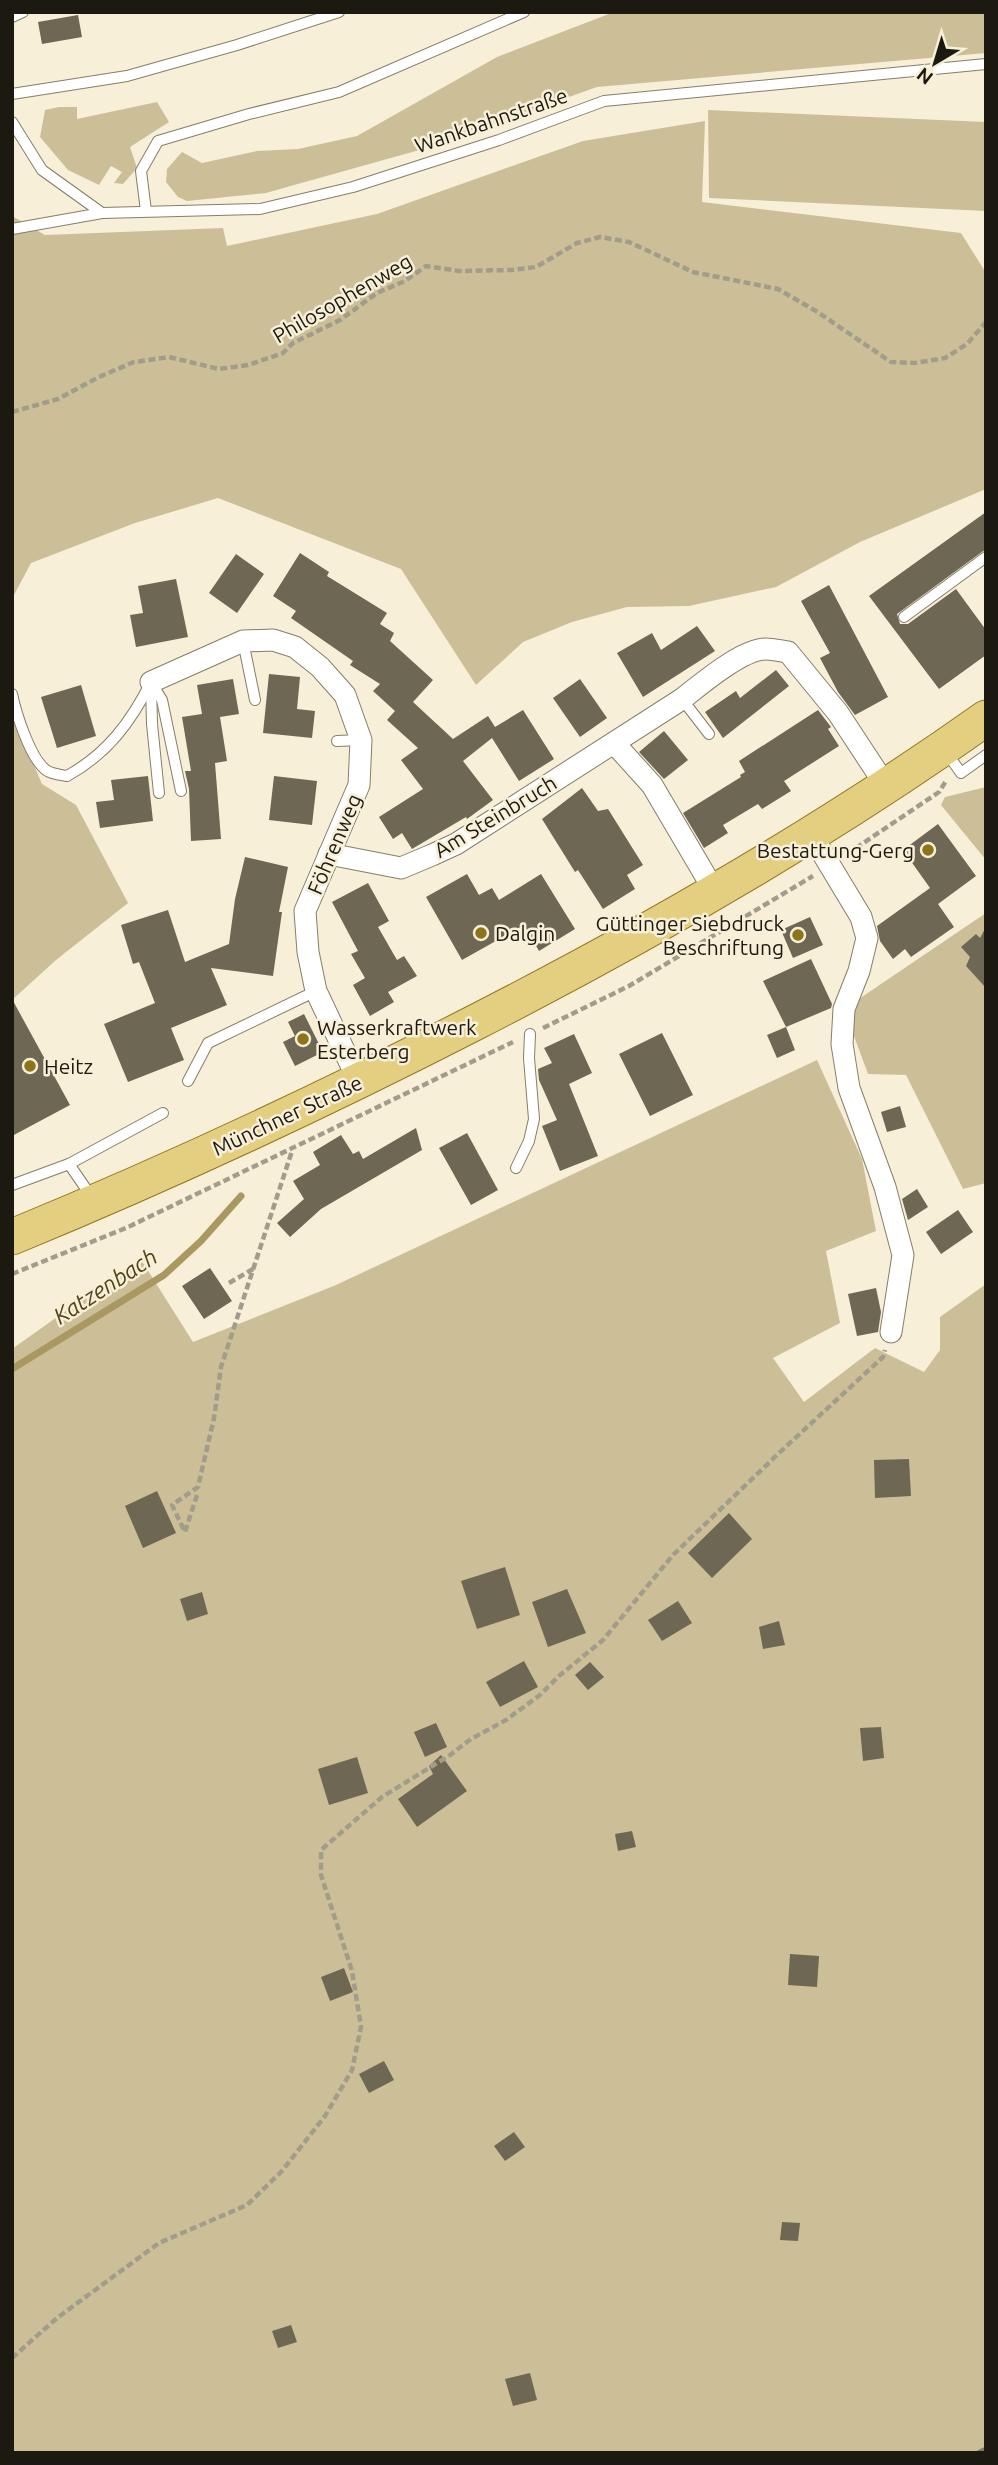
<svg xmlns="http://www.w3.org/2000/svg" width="998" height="2465" viewBox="0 0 998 2465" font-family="Ubuntu,sans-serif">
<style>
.green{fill:#ccbf98}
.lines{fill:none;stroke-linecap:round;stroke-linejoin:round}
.stream{stroke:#aa9861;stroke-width:7}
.building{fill:#6e6753}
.lane-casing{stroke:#857e69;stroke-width:12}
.street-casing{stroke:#857e69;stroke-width:23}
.primary-casing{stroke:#927923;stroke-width:37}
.path{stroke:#a29c8b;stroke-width:4.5;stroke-dasharray:7 3.5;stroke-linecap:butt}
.lane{stroke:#fff;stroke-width:10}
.street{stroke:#fff;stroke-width:21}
.primary{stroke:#e4ce80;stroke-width:35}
.rail{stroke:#7e796a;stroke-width:5;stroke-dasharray:9 9;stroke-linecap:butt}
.poi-dot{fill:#8e7418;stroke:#f7efd8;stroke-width:2.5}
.labels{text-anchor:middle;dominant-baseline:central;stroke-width:5;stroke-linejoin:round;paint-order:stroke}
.street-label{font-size:21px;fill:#1c1911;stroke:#f7efd8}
.poi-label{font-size:21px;fill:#1c1911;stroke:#f7efd8;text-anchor:start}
.water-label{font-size:23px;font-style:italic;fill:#514418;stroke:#f7efd8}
</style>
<rect width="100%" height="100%" fill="#f7efd8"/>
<g class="green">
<polygon points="614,12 986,12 986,53 597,87 423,149 287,187 266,193 187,201 178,197 166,182 167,169 182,152 202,163 257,151 298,149 357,136 497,57"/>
<polygon points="157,102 169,122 130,147 137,168 123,184 114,183 122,172 111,166 99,185 68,170 40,137 45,110 59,107 77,107 77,119"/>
<polygon points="708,110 986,122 986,211 709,198"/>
<polygon points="705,121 702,202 961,233 986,273 986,489 860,542 776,587 689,606 627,607 572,622 523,642 476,685 401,569 218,498 135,523 31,563 14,595 12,625 12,216 45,235 223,228 227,246 377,214 583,141"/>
<polygon points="12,714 42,784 76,805 128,903 56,960 12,1000"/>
<polygon points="986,787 986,860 941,805 945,797"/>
<polygon points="986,913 986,1183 963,1189 906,1075 868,1074 844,1009"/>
<polygon points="817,1060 862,1159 876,1231 826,1251 840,1323 773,1358 804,1402 875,1348 924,1372 940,1350 940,1317 986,1284 986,2453 12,2453 12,1349 140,1258 193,1342 336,1285"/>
</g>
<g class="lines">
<polyline class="stream" points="12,1369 164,1275 201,1241 241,1196"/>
</g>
<g class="building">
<polygon points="78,15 82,37 42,44 38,22"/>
<polygon points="986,512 986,549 897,614 900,624 908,624 956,589 986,630 986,655 939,689 869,596"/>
<polygon points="300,553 329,572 327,576 387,613 380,624 394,633 390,641 433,680 413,702 453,739 488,716 495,727 523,710 554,759 519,781 492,738 463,761 493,800 467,819 466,817 412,849 402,833 393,839 379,817 423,789 401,760 418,748 387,720 395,711 373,691 380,684 350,665 353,661 291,618 296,611 273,596"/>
<polygon points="236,554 264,574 237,613 209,593"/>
<polygon points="176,579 188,637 136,647 130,615 143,613 138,586"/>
<polygon points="829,585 888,697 855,715 838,692 820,658 830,653 801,601"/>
<polygon points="697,626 715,651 643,697 617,653 652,633 661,650"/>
<polygon points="776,670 789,686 723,738 705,712 736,691 740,698"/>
<polygon points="269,674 300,677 297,709 315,711 312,738 263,733"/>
<polygon points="233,679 239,714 220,717 227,761 215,763 221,839 191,841 189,789 185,771 191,771 182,717 202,714 197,685"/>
<polygon points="580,679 607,718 580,737 553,698"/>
<polygon points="81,685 96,736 57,748 41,697"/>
<polygon points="818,710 831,727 828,729 839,746 784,781 791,791 762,809 758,804 723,825 728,833 704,848 683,813 741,777 740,775 745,772 739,761"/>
<polygon points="664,731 688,760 664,779 639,752"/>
<polygon points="148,776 153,821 100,828 96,802 114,800 111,780"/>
<polygon points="274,776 317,781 312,825 269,820"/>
<polygon points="582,788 598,811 608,809 643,865 627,875 635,889 603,909 578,870 575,872 542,819"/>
<polygon points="938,824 976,876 938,904 954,927 911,957 905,949 893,959 880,941 877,926 930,888 903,850"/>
<polygon points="245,857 288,867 279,912 282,912 273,976 211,968 227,1005 171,1028 184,1060 128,1082 104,1024 155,1003 139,962 133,964 121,925 168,910 185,962 229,944 235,899"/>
<polygon points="467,874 479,895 492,888 499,900 541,874 575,929 539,951 524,925 462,960 426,897"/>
<polygon points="368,883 389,921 378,927 397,960 404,956 417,976 388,992 394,1002 370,1016 353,985 365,978 351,954 358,951 332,902"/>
<polygon points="810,917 823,945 793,958 781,930"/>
<polygon points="986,927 986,988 966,966 970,957 961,947 976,934 980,938"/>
<polygon points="811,959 832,1004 831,1008 786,1027 763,981"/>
<polygon points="12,999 70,1105 12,1136"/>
<polygon points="304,1014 323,1052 295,1066 283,1042 295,1036 288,1022"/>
<polygon points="786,1027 795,1050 777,1058 767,1035"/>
<polygon points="662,1033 693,1095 650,1116 619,1054"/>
<polygon points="574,1034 592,1073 569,1084 598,1156 560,1171 542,1126 557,1120 539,1080 538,1069 552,1063 544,1048"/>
<polygon points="900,1106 906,1127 887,1132 881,1112"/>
<polygon points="416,1128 422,1150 321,1209 290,1237 277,1223 304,1199 293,1181 320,1165 313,1152 341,1135 353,1154 359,1151 363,1159"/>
<polygon points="467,1133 498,1190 471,1205 439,1148"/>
<polygon points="917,1189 928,1207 908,1220 902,1199"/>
<polygon points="958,1210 973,1232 941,1254 926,1232"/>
<polygon points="210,1268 232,1301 204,1319 182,1286"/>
<polygon points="876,1288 881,1312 878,1332 857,1336 848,1294"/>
<polygon points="909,1459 911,1496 875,1498 874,1460"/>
<polygon points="157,1491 176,1533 143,1548 125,1506"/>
<polygon points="729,1513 752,1539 712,1578 688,1553"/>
<polygon points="505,1567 520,1615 477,1629 461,1581"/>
<polygon points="567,1589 586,1633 548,1647 532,1602"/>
<polygon points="202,1592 208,1614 187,1621 180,1599"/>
<polygon points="678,1601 692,1623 662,1641 648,1620"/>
<polygon points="779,1621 785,1645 763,1649 759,1627"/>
<polygon points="524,1661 538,1687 500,1707 486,1682"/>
<polygon points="590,1662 604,1677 588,1690 575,1675"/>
<polygon points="436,1723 447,1747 425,1757 414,1732"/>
<polygon points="881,1727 884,1758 863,1761 860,1728"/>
<polygon points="441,1755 467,1791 417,1827 398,1799 433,1774 429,1766"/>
<polygon points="357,1757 368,1793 329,1805 318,1769"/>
<polygon points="632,1831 636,1847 618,1851 615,1834"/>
<polygon points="790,1954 819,1956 817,1987 788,1985"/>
<polygon points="344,1968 353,1992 330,2001 321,1977"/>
<polygon points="384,2061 394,2080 369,2093 359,2074"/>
<polygon points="514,2132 525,2147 505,2161 494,2146"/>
<polygon points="782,2222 800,2223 798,2241 780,2240"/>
<polygon points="291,2325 297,2342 278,2348 272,2331"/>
<polygon points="530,2373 537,2400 513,2406 505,2379"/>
</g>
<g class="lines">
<defs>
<g id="lane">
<polyline points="12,17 23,12"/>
<polyline points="12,94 127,76 237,45 339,12"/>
<polyline points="12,122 42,170 102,213"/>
<polyline points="146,211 141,171 158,141 249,114 339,92 524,12"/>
<polyline points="12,229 102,213 260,209 353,187 499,140 604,101 986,64"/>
<polyline points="904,617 986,557"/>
<polyline points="243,641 255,700"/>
<polyline points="151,682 162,700 181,791"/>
<polyline points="151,685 152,724 159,793"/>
<path d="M12,694C16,713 30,758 46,770C51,774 61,775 67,776C107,754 131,722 151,682"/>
<polyline points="682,699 709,734"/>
<polyline points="337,741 361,740"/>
<polyline points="946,752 961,773 986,755"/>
<polyline points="188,1081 208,1043 316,991"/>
<polyline points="69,1164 93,1199"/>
<polyline points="516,1168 529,1141 534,1119 529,1058 530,1034"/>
<polyline points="12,1185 69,1164 163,1113"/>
</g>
<g id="street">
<polyline points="151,682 243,641 273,640 295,647 320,667 345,695 361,740 359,785 305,911 308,952 316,991 359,1082"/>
<polyline points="614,743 652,785 715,892"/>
<polyline points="811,834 861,917 867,938 859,971 844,1009 842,1044 849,1088 885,1187 903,1255 891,1332"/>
<path d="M329,854L401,868L432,855L456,844L682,699C700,685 742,649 766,649C773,649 781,651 788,652L838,713L886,786"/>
</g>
<path id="primary" d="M12,1237C170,1172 324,1100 476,1022C652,932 824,833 986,718"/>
</defs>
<use href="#lane" class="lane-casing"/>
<use href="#street" class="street-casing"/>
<use href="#primary" class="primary-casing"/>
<g class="path">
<polyline points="12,412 58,399 99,377 134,362 169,357 219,369 248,365 283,353 293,343 340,320 377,293 405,281 426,266 459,271 512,270 536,267 577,243 600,237 629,242 693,272 778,289 816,311 891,362 915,363 945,358 967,344 986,322"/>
<polyline points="847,854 939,792 946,781"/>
<polyline points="543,1028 629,986 813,876"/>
<polyline points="12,1274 126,1228 513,1042"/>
<polyline points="229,1283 253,1269"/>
<polyline points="197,1495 185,1532 172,1505 198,1487 214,1418 221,1367 292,1151"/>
<polyline points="12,2358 57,2318 159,2243 247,2205 282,2171 325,2116 352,2070 361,2027 352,1971 321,1875 321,1850 382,1797 450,1755 471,1739 506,1720 540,1695 559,1676 603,1640 673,1555 779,1453 883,1357 885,1350"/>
</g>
<use href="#lane" class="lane"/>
<use href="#street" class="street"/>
<use href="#primary" class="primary"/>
<polyline class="rail" points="978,2453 986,2449"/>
</g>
<g class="poi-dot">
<circle cx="928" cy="850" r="7"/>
<circle cx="481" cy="933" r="7"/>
<circle cx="798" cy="935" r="7"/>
<circle cx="303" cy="1039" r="7"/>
<circle cx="30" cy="1066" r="7"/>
</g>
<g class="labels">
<g class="street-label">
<text transform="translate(491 120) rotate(-19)">Wankbahnstraße</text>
<text transform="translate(342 298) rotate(-30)">Philosophenweg</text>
<text transform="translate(495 816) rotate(-31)">Am Steinbruch</text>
<text transform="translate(334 844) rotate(-67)">Föhrenweg</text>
<text transform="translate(287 1115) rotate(-25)">Münchner Straße</text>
</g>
<g class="poi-label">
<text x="914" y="850" text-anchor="end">Bestattung-Gerg</text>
<text x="784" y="923" text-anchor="end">Güttinger Siebdruck<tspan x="784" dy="24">Beschriftung</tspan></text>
<text x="495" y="933">Dalgin</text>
<text x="317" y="1027">Wasserkraftwerk<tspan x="317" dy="24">Esterberg</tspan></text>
<text x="44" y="1066">Heitz</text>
</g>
<g class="water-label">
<text transform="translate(105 1286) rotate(-33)">Katzenbach</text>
</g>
</g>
<rect width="998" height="2465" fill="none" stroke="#1c1911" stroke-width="28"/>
<g transform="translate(935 63) rotate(218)" stroke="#f7efd8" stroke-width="5" paint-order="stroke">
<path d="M0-5L12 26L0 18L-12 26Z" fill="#1c1911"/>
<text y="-10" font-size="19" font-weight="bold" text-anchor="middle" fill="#1c1911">N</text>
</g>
</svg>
